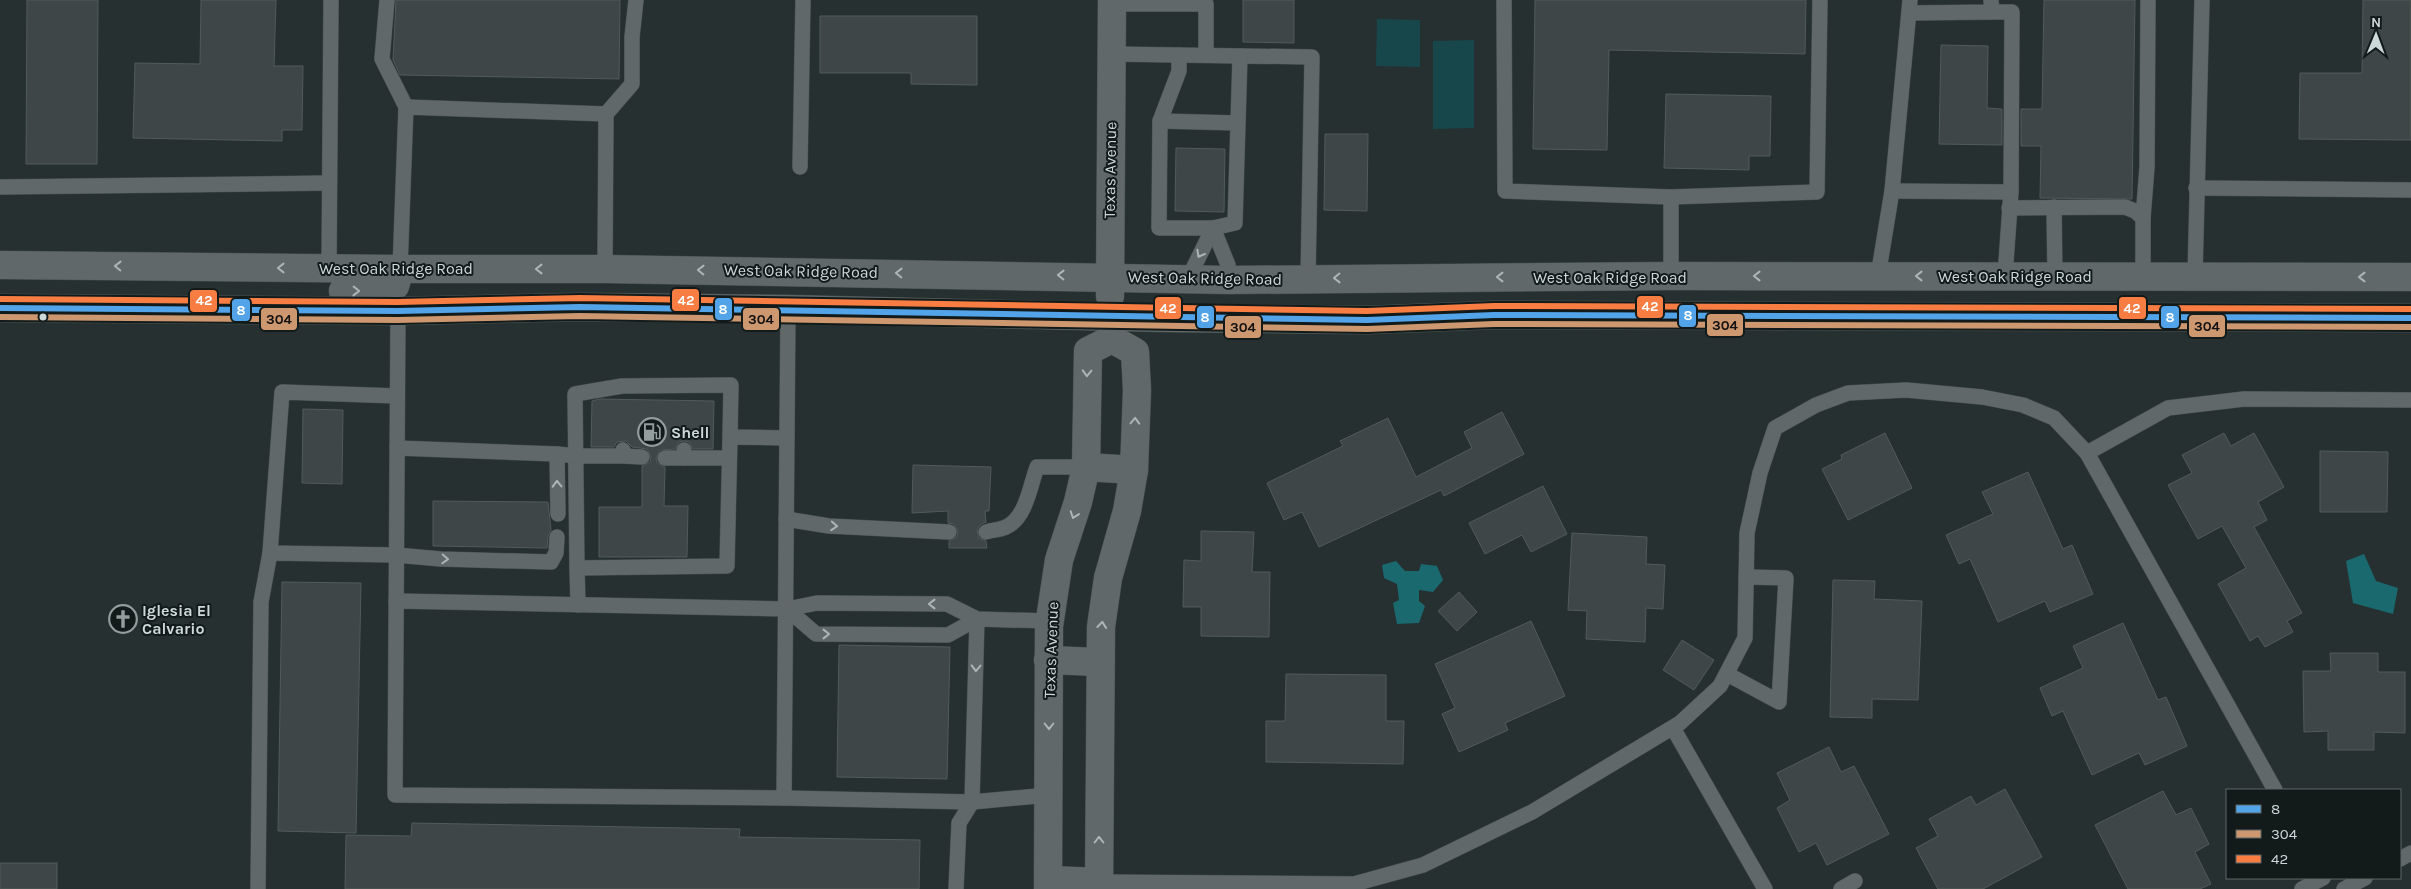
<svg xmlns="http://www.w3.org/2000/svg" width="2411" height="889" viewBox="0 0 2411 889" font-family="Karla,sans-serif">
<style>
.green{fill:#17474b}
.water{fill:#19696e}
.building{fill:#3e4647;stroke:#525b5b}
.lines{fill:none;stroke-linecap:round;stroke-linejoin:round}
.lane-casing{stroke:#454e4e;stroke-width:16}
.street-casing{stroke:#454e4e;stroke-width:29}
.secondary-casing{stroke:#454e4e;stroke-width:29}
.lane{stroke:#616869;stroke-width:15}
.street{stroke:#616869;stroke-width:28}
.secondary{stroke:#616869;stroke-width:28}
.bus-1-casing{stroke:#121a1a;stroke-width:10}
.bus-2-casing{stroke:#121a1a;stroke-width:10}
.bus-3-casing{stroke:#121a1a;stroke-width:10}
.bus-1{stroke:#53a3e8;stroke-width:6}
.bus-2{stroke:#cd976f;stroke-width:6}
.bus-3{stroke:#f77d43;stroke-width:6}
.oneway{stroke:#adb6b7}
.bus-dot{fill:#cdd8d9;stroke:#121a1a;stroke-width:2}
.labels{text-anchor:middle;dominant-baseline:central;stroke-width:4;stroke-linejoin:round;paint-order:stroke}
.street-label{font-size:16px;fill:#cdd8d9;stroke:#121a1a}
.poi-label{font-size:16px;font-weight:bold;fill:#cdd8d9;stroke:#121a1a;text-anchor:start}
.line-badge{stroke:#121a1a;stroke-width:2}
.badge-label{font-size:14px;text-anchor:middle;font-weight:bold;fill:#fff}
.pale-badge-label{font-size:14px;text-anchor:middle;font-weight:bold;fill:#111}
</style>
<rect width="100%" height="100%" fill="#263031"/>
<g class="green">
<polygon points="1377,19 1420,20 1420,67 1376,66"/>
<polygon points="1474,40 1474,128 1433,129 1433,41"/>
</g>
<g class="water">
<polygon points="2364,554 2376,581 2398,588 2393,614 2353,603 2346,561"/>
<polygon points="1396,561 1405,571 1419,571 1421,564 1437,566 1443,580 1433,592 1419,590 1419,601 1425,606 1419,623 1397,624 1393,603 1399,600 1397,584 1384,578 1382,565"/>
</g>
<g class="building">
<polygon points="27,0 98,0 97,164 26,164"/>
<polygon points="201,0 276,0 274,66 303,66 302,130 282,130 282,141 133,138 135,63 200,64"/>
<polygon points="396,0 620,0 619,79 400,75 393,60"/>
<polygon points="1243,0 1294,0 1294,43 1243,42"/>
<polygon points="1535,0 1806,0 1805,54 1609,50 1607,150 1533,149"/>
<polygon points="2044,0 2135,0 2132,199 2040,198 2041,146 2021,146 2021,109 2042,109"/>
<polygon points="2363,0 2411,0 2411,140 2299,139 2300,73 2362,73"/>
<polygon points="820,16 977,16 977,85 911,84 911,73 820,73"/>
<polygon points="1941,45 1988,46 1987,108 2002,109 2002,145 1939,144"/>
<polygon points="1666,94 1771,96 1770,156 1749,156 1749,170 1664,168"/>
<polygon points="1325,134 1368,134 1367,211 1324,210"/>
<polygon points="1176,148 1225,149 1224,212 1175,211"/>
<polygon points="599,399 714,401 713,449 693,449 689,442 684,441 679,442 675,449 660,450 656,458 657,463 665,467 664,506 688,506 687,557 599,557 599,507 642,507 642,466 650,462 651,457 647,449 632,447 626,441 617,442 614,447 591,447 592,401"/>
<polygon points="303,409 343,410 342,484 302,483"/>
<polygon points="1502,412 1524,454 1444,496 1441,490 1319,547 1302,512 1284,520 1267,483 1343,446 1340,441 1388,418 1416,477 1472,448 1464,432"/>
<polygon points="1885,433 1912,488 1848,520 1822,469 1842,459 1841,455"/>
<polygon points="2224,433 2231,446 2254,433 2284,487 2258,502 2267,520 2254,527 2302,613 2287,621 2293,632 2265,647 2258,636 2250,641 2218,584 2246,568 2222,526 2198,539 2168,485 2192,473 2182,455"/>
<polygon points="2320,451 2388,452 2387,512 2320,512"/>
<polygon points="913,465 991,467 989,511 985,511 986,522 980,525 977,530 979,538 986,541 987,548 949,548 949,541 957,537 958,532 954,524 948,523 948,511 912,513"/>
<polygon points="2028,472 2063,549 2072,545 2093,594 2050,612 2045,601 1998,622 1970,559 1959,564 1946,535 1993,514 1982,492"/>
<polygon points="1543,486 1567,534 1531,552 1522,535 1485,554 1469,523"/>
<polygon points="433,501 548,502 551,530 548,536 547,548 433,546"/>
<polygon points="1201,531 1254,532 1252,572 1270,572 1269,637 1201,636 1201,607 1183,607 1184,560 1201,561"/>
<polygon points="1572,533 1647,537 1646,564 1665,565 1663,609 1646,608 1645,642 1586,639 1587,611 1568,610"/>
<polygon points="1833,580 1875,581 1874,599 1922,601 1918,700 1872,699 1872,718 1830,717"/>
<polygon points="282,582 361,583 356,833 278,831"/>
<polygon points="1459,592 1477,612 1457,631 1438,611"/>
<polygon points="1531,621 1565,696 1505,723 1508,730 1459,752 1442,714 1455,708 1435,664"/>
<polygon points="2123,623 2158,700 2166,697 2187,746 2145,765 2139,753 2092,775 2063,711 2052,716 2040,688 2083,668 2073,646"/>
<polygon points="1682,640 1714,660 1694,690 1663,670"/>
<polygon points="839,645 950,647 947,779 837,777"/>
<polygon points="2330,653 2378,653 2378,672 2405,672 2405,733 2374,732 2374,750 2328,750 2328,731 2304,732 2303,671 2331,671"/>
<polygon points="1286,674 1386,675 1386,721 1404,721 1403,764 1266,762 1266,721 1285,721"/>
<polygon points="1829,747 1841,772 1854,766 1889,834 1827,865 1816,843 1799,852 1777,808 1790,800 1777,773"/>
<polygon points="2005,789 2042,857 1983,889 1938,889 1916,848 1938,836 1929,819 1971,796 1976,805"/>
<polygon points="2163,791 2176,815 2191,808 2209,844 2195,852 2211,884 2200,889 2128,889 2095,825"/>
<polygon points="412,823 740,829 739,837 920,840 919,889 345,889 346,835 411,836"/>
<rect x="0" y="863" width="57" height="26"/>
</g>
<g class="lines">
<defs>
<g id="lane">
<polyline points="387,0 382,59 406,107"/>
<polyline points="1504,0 1505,191 1671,197 1817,192 1820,0"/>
<polyline points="1112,4 1206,4 1206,55"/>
<polyline points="1992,12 2012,12 2011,192 2005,276"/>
<polyline points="1910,13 1992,12 1991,0"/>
<polyline points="1112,54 1312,57 1308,279"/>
<polyline points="606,114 632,84 632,37 636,0"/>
<polyline points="1160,121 1179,71 1179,55"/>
<polyline points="1238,123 1160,121 1159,228 1213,228 1235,223 1240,56"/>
<polyline points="800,167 803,0"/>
<polyline points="0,187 329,183"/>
<polyline points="2196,188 2411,190"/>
<polyline points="1892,191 2011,192"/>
<polyline points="2054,207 2055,277"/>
<polyline points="2009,208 2125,207 2135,211 2143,218"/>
<polyline points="1213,228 1228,265 1230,280"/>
<polyline points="329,268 331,0"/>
<polyline points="400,269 406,107 606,114 605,269"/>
<polyline points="1671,276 1671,197"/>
<polyline points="1878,276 1892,191 1910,0"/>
<polyline points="2143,276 2143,218 2147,167 2148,0"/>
<polyline points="2195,276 2202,0"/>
<polyline points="1188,279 1213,228"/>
<polyline points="398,311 395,795 784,798 788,309"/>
<polyline points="730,437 727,566 577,568 575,394 622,386 731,385 730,437 786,438"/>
<polyline points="397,448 557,454 577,456 624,456 623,450"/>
<polyline points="684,450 684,458 728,458"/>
<polyline points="2087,453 2168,408 2244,399 2411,400"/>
<polyline points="557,454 558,514"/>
<polyline points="624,456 642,457"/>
<polyline points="665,458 684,458"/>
<polyline points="786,519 829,526 949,532"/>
<path d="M986,532C992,530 1000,530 1006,527C1026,518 1030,486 1037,467H1086"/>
<polyline points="270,553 282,392 397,396"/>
<polyline points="577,568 578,605"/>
<polyline points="396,601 787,609 817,603 947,604 977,619 1049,621"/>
<polyline points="787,609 816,634 948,635 977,619"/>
<polyline points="1727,674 1779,702 1786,578 1746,577"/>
<polyline points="1673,728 1765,889"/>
<polyline points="784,798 972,802 1049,795"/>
<polyline points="2400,859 2411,853"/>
<polyline points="1099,882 1354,884 1423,865 1532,812 1680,723 1720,686 1745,638 1747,533 1760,473 1775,428 1816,405 1848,393 1906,390 1982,397 2023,405 2054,418 2087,453 2275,790"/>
<polyline points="258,889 261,602 270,553 396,555 441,559 551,562 556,553 557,537"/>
<polyline points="956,889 959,823 972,802 977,619"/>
<polyline points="1841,889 1855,881"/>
<polyline points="2302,889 2323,878"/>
<polyline points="2344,889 2365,878"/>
</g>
<g id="street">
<polyline points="1086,467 1134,470"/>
<polyline points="1048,660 1099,662"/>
<polyline points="1050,880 1099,882"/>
</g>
<g id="secondary">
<polyline points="0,265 400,269 605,269 1230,280 1671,276 2411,277"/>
<polyline points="343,291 386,291 395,286 400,269"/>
<polyline points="1110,296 1112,0"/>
<polyline points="0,308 398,311 580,307 788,309 1167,318 1367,320 1494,315 2411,318"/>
<polyline points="1048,889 1049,626 1059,560 1078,502 1086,467 1088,351 1112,339"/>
<polyline points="1099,889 1101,627 1108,578 1127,511 1134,470 1137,390 1135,352 1112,339"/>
</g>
</defs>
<use href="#lane" class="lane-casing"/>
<use href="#street" class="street-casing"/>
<use href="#secondary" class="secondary-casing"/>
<use href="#lane" class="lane"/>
<use href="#street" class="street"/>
<use href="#secondary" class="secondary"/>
<defs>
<polyline id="bus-1" points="0,308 398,311 580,307 1367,320 1494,315 2411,318"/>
<polyline id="bus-2" points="0,317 398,320 580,316 1367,329 1494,324 2411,327"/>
<polyline id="bus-3" points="0,299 398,302 580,298 1367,311 1494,306 2411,309"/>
</defs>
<use href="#bus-1" class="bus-1-casing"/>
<use href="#bus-2" class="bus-2-casing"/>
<use href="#bus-3" class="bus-3-casing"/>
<use href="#bus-1" class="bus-1"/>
<use href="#bus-2" class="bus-2"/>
<use href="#bus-3" class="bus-3"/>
</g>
<defs><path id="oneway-chevron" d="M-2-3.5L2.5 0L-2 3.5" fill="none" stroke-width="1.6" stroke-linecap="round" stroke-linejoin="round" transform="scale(1.25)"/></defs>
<g class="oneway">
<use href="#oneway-chevron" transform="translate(1200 254) rotate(119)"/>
<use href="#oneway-chevron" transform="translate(118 266) rotate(-179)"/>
<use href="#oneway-chevron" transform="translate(281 268) rotate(-180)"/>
<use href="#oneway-chevron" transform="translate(539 269) rotate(180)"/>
<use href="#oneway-chevron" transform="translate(701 270) rotate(-179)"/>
<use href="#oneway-chevron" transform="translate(899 273) rotate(-179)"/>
<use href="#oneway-chevron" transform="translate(1061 275) rotate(-179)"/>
<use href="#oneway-chevron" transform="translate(1757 276) rotate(180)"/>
<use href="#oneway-chevron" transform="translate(1919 276) rotate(180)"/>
<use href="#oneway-chevron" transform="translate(1500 277) rotate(180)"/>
<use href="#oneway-chevron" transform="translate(2362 277) rotate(-180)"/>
<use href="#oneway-chevron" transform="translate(1337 278) rotate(179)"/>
<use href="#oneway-chevron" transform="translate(356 291) rotate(1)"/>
<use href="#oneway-chevron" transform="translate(1087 373) rotate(92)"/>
<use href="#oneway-chevron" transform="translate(1135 421) rotate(-88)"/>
<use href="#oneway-chevron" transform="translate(557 484) rotate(-91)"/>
<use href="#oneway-chevron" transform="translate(1074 515) rotate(109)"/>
<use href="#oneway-chevron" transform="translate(834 526) rotate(4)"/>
<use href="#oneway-chevron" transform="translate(445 559) rotate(3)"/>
<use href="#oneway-chevron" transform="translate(932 604) rotate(-180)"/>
<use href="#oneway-chevron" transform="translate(1102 625) rotate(-84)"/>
<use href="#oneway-chevron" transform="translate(826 634)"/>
<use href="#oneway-chevron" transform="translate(976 668) rotate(92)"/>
<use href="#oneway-chevron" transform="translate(1049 726) rotate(90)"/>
<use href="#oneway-chevron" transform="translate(1099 840) rotate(-90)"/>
</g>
<defs>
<symbol id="fuel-ring" viewBox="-11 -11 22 22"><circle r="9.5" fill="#121a1a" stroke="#939d9e" stroke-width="1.5"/><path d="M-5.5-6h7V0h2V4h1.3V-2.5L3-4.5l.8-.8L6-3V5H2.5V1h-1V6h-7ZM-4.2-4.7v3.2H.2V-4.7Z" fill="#939d9e"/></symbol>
<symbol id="church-ring" viewBox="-11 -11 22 22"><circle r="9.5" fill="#121a1a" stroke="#939d9e" stroke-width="1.5"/><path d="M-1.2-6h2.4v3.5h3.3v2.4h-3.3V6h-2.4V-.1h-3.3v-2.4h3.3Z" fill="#939d9e"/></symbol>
</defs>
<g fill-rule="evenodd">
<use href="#fuel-ring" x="636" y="416" width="32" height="32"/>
<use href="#church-ring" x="107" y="603" width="32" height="32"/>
</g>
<circle class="bus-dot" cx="43" cy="317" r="4.5"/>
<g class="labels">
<g class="street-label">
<text transform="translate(1110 170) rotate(-89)">Texas Avenue</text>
<text x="396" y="268">West Oak Ridge Road</text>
<text transform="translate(801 271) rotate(1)">West Oak Ridge Road</text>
<text x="2015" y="276">West Oak Ridge Road</text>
<text x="1610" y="277">West Oak Ridge Road</text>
<text transform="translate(1205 278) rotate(1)">West Oak Ridge Road</text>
<text transform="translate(1051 650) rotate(-88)">Texas Avenue</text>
</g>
<g class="poi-label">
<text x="671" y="432">Shell</text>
<text x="142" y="610">Iglesia El<tspan x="142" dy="18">Calvario</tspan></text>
</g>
</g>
<g class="line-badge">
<rect x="671" y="288" width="29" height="24" rx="5" fill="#f77d43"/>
<rect x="189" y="289" width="29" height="24" rx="5" fill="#f77d43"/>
<rect x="1636" y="295" width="28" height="24" rx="5" fill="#f77d43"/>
<rect x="1154" y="296" width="28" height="24" rx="5" fill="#f77d43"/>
<rect x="2118" y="296" width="29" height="24" rx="5" fill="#f77d43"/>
<rect x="714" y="297" width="19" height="24" rx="5" fill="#53a3e8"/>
<rect x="231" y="298" width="20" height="24" rx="5" fill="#53a3e8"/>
<rect x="1678" y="304" width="19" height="24" rx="5" fill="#53a3e8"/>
<rect x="2160" y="305" width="20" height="24" rx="5" fill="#53a3e8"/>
<rect x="1196" y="305" width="19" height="24" rx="5" fill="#53a3e8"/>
<rect x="742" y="307" width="38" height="24" rx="5" fill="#cd976f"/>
<rect x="260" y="307" width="38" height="24" rx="5" fill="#cd976f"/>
<rect x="1706" y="313" width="38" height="24" rx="5" fill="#cd976f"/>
<rect x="2188" y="314" width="38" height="24" rx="5" fill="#cd976f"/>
<rect x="1224" y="315" width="38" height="24" rx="5" fill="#cd976f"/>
</g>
<g class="badge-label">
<text x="686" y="305">42</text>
<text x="204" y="305">42</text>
<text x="1650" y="311">42</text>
<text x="1168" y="313">42</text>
<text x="2132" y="313">42</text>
<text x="723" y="314">8</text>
<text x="241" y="315">8</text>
<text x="1688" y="320">8</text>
<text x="2170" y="322">8</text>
<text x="1205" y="322">8</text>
</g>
<g class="pale-badge-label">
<text x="761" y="324">304</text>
<text x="279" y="324">304</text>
<text x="1725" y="330">304</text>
<text x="2207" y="331">304</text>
<text x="1243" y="332">304</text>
</g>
<rect x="2226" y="789" width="175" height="90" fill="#121a1a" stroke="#5d6666"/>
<rect x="2236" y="805" width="25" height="8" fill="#53a3e8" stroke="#5d6666"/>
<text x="2271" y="814" font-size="15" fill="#cdd8d9">8</text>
<rect x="2236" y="830" width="25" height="8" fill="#cd976f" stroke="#5d6666"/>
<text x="2271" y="839" font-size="15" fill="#cdd8d9">304</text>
<rect x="2236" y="855" width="25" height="8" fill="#f77d43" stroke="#5d6666"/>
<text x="2271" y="864" font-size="15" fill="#cdd8d9">42</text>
<g transform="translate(2376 35) rotate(1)" stroke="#121a1a" stroke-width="4" paint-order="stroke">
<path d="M0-4L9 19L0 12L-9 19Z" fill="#cdd8d9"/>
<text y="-8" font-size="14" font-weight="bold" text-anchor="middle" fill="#cdd8d9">N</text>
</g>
</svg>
